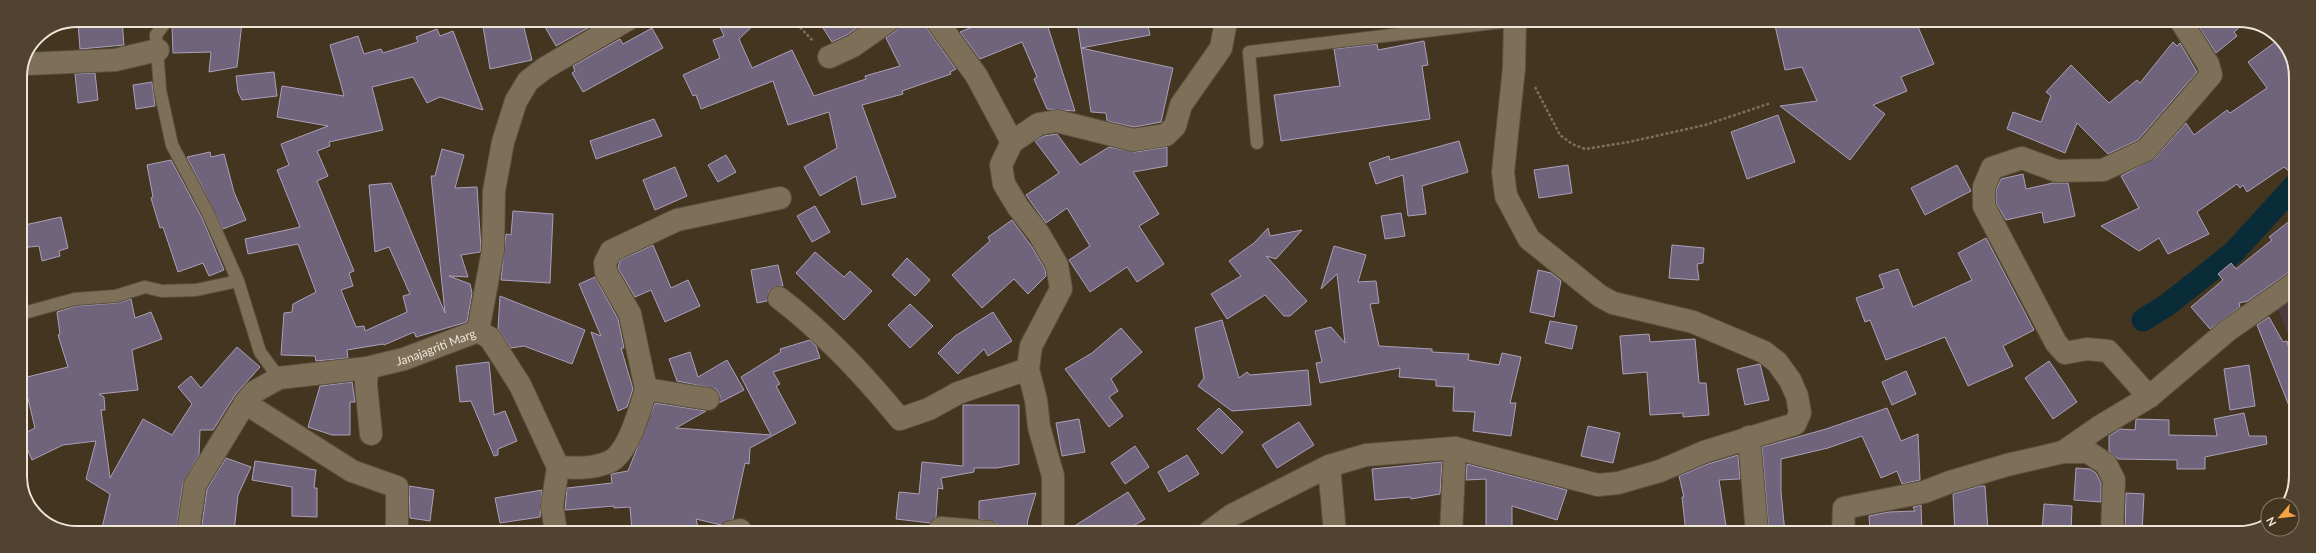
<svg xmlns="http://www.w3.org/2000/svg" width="2316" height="553" viewBox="0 0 2316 553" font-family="Lato,sans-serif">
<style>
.education{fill:#4d393e}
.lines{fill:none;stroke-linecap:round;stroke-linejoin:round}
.canal{stroke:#0a2b38;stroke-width:23}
.building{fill:#6f647b;stroke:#aca0b9}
.service-casing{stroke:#5c513f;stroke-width:14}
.minor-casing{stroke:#5c513f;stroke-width:24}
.tertiary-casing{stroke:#5c513f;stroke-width:24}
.path{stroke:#7c6f5d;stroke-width:2.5;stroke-dasharray:3 2;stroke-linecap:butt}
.service{stroke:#7e6f58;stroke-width:12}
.minor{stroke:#7e6f58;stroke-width:22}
.tertiary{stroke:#7e6f58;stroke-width:22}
.labels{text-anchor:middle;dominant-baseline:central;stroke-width:3;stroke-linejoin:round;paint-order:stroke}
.street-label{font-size:12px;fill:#efe6da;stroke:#433520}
.rim{fill:none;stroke:#efe6da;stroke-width:2}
</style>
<rect width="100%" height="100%" fill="#433520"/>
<polygon class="education" points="2295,296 2295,350 2277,307"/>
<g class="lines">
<polyline class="canal" points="2143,320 2167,305 2233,253 2296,184"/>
</g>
<g class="building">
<polygon points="122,20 124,45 80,49 78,23"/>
<polygon points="174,20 242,22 237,67 209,72 211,52 173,53 172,26"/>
<polygon points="501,20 522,20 532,60 490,69 483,26 501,23"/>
<polygon points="541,20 602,20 556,46"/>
<polygon points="717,20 759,20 739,39 752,68 792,50 814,96 866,79 865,76 900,66 886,38 897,30 902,20 924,20 926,27 956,69 950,72 951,74 902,91 903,94 862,105 896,197 862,205 856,176 820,196 804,167 837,148 829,112 788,125 773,81 701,109 696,95 693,96 683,75 720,58 713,40 724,36"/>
<polygon points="818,20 868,20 847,35 832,42"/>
<polygon points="989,20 1046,21 1075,111 1047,109 1034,79 1037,77 1022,42 980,59 960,32"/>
<polygon points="1077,21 1147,21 1150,35 1081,48"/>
<polygon points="1774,21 1918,21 1918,27 1934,64 1901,77 1907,91 1873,105 1885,114 1850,160 1780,106 1817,101 1802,67 1785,70"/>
<polygon points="2206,21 2247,21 2234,32 2237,36 2216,53 2199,27"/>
<polygon points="652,28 663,48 583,92 572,73 575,71 573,66 620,39 623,44"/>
<polygon points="437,29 440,36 453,31 483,110 440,97 427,103 413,77 372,87 383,130 329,142 330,146 317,151 328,176 317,181 354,271 349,273 353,286 341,290 356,327 364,326 365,331 407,312 403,296 410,294 389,247 375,252 369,185 391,183 445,313 431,176 435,176 442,149 464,155 455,188 477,187 481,249 480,252 461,255 468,277 449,276 470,284 472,293 467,322 416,337 414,332 384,345 383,344 347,350 348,358 316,361 315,356 281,355 284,313 292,312 293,304 316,292 298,244 248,254 245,239 300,227 277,170 289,165 281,144 328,126 277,117 282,86 344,96 330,45 358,36 364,54 381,49 383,53 418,42 416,37"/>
<polygon points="2278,40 2288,54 2296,73 2296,177 2284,167 2247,192 2243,185 2240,188 2237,184 2197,212 2209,234 2168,254 2159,238 2139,251 2101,226 2139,208 2121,176 2155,158 2186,123 2194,135 2227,110 2230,113 2267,88 2248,62"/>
<polygon points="1424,41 1428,65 1422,66 1430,119 1281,141 1274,95 1340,86 1334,49 1377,44 1378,50"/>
<polygon points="2173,42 2177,46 2180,43 2197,72 2138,140 2108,154 2077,123 2065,153 2007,129 2013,112 2041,122 2051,96 2046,92 2071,65 2109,103 2137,80 2140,83"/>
<polygon points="1081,48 1173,68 1161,122 1134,127 1107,121 1106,113 1091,112"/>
<polygon points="274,72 277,96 242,100 238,92 236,76"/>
<polygon points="95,73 98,100 78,103 75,74"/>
<polygon points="152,82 155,106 136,109 133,85"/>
<polygon points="1778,115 1795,162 1747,179 1731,132"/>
<polygon points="654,119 662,136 596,159 590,141"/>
<polygon points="1057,134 1080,165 1109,147 1135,152 1167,147 1167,166 1133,172 1159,214 1139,226 1164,264 1137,282 1127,267 1090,292 1069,260 1090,246 1067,208 1046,223 1026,195 1059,173 1035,141 1044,136"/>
<polygon points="1459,141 1468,172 1422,186 1426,214 1408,216 1403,175 1376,184 1369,163 1389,156 1390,160"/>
<polygon points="210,152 211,157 224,154 234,192 246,220 223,229 187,157"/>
<polygon points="726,155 736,172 718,182 708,165"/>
<polygon points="171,160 202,218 224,270 209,276 203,263 178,272 163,227 160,228 151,198 153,197 147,165"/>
<polygon points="1568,165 1572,193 1539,198 1534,170"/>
<polygon points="1957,165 1971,191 1925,215 1911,188"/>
<polygon points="675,167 687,196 655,210 643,180"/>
<polygon points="2023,174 2026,189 2053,183 2068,183 2075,216 2044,223 2042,212 2006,220 1996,203 1996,190 2001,179"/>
<polygon points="815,206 830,232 812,242 797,216"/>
<polygon points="513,211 553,214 550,283 501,280 506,234 511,235"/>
<polygon points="1401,213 1405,236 1385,239 1381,216"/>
<polygon points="2296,216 2295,268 2248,301 2239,303 2240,307 2210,329 2191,307 2223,280 2218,274 2231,263 2236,269 2272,240 2269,237"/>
<polygon points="61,217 68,248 59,251 60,256 42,261 39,246 20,248 20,226"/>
<polygon points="1012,220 1032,247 1045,269 1046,276 1028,294 1014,279 982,308 952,275 990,241 988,237"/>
<polygon points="1268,228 1270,236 1302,230 1276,259 1266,256 1307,301 1290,316 1284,316 1265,295 1227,319 1211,294 1241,276 1229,261 1254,243"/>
<polygon points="1986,238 2034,330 2003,346 2013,366 1968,386 1945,337 1886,360 1870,320 1865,322 1856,298 1884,288 1879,275 1898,269 1913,307 1972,280 1958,253"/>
<polygon points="653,245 671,288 688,280 700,306 665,322 651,290 635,297 618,268 620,260"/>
<polygon points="1672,245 1704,248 1703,263 1697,264 1699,280 1669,278"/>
<polygon points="1334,246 1366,255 1358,282 1376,281 1379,303 1370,304 1379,346 1432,349 1432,352 1469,354 1468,360 1499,365 1502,353 1521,357 1510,403 1516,403 1511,436 1473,431 1475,412 1453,411 1454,387 1436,386 1436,380 1399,377 1400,368 1320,383 1316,363 1322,362 1315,331 1331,327 1345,343 1337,274 1321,289"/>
<polygon points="815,252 844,277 850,271 872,291 844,320 796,273"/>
<polygon points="907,258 930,280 915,296 892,275"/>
<polygon points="778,265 783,286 774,287 769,291 767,301 757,303 751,270"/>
<polygon points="1538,270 1551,273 1561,281 1554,317 1530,312"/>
<polygon points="595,277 618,319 624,348 621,348 633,389 627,407 618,411 591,332 601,336 579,284"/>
<polygon points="500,296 585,330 572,364 524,346 511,348 498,329"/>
<polygon points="131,299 135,318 151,312 162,339 132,350 138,390 99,394 104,397 105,410 101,410 110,478 143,419 172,435 192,404 178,387 191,376 201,388 237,347 260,367 235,395 213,430 200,430 199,455 183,483 176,532 101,532 110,494 86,479 96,441 63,445 32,460 21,435 35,428 23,378 68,367 58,335 60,334 57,312 76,306 117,303"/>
<polygon points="910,304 933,326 910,348 888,325"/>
<polygon points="993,312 1012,341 988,356 984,349 958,374 938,353 955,336"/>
<polygon points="2269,317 2283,342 2287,341 2295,371 2295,421 2257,325"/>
<polygon points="1222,320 1239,378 1247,372 1250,375 1308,370 1311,405 1232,411 1198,386 1204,378 1195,328"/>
<polygon points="1550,321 1577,326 1572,349 1545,343"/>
<polygon points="1121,328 1142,352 1111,379 1118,391 1109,397 1123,416 1109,427 1065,369 1092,353"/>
<polygon points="1649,334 1650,342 1695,339 1699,383 1706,383 1709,415 1683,417 1683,413 1650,415 1647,372 1623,374 1620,336"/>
<polygon points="810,340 816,346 820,358 773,372 780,384 776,386 796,423 750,448 749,464 745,463 733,519 721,525 696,519 699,532 632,532 630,507 614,508 614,506 565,510 567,488 612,483 611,474 628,471 655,403 706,411 676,428 771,435 741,377 781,352 780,349"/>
<polygon points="690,352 698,377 727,360 744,390 719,403 720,395 716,389 677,381 669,359"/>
<polygon points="2049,361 2077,402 2053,419 2025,378"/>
<polygon points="489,362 494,415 505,411 517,441 498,449 498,455 494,456 471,401 460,402 456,366"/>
<polygon points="1760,364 1769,400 1745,405 1737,369"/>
<polygon points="2249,365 2255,406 2230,410 2224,369"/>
<polygon points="1906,371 1916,394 1892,405 1882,382"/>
<polygon points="352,382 355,402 350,402 350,435 332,435 308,427 320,386"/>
<polygon points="963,405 1019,405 1019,464 997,468 974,468 974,472 941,478 943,489 938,488 936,517 930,523 896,519 899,492 919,494 922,462 963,466"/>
<polygon points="1219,408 1243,432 1222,454 1197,429"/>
<polygon points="1887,408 1901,441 1918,434 1920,480 1902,484 1897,471 1881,478 1862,436 1828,448 1781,459 1781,492 1785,533 1769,533 1762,447 1826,429"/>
<polygon points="2244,413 2249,436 2266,436 2267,444 2205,457 2205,469 2177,469 2177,460 2118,459 2109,451 2109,436 2120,429 2135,430 2136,419 2169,420 2169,435 2217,436 2214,419"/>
<polygon points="1079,419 1085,452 1062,456 1056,423"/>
<polygon points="1299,422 1314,445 1277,468 1262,445"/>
<polygon points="1588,426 1620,433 1613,463 1581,456"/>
<polygon points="1135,446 1149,467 1125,484 1111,463"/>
<polygon points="1187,455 1199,474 1169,492 1158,472"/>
<polygon points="1738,455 1740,479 1719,480 1726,526 1717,527 1717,533 1686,533 1682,497 1684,497 1679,476 1708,464"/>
<polygon points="226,458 251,467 238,495 234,532 201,532 207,489"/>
<polygon points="255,461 316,470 314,488 317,488 317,517 292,516 292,487 252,480"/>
<polygon points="1442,462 1440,494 1411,499 1410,497 1375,500 1372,469"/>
<polygon points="1467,464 1567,490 1557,520 1512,506 1512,533 1486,533 1486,479 1466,480"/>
<polygon points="2076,468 2090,469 2096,473 2101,483 2101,502 2074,500"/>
<polygon points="409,486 434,490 430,521 410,518"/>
<polygon points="1980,486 1985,486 1988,530 1955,533 1953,494"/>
<polygon points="542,490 540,517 500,523 495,498"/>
<polygon points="1128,492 1145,519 1123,532 1065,532"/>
<polygon points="1036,493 1028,519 1027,527 999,526 995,522 979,519 979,501"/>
<polygon points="2126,493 2144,494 2142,533 2125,533"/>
<polygon points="2044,504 2072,506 2071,533 2042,533"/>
<polygon points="1921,505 1922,533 1870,533 1869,516 1889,512 1915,511 1913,507"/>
</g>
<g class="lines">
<defs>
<g id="service">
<polyline points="167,20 156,35 160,90 172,145 209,215 238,281 260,352 279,378"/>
<polyline points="1257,143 1249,52 1510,21"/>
<polyline points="20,314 75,299 116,296 145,287 162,291 196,290 238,281"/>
</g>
<g id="minor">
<polyline points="936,20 976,75 1012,142"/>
<polyline points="829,57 853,46 890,20"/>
<polyline points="25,64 115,60 158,50"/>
<path d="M779,298C825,333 864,375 900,419L929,409L958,393L1028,369"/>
<polyline points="478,331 490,338 520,385 558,467 552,506 556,532"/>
<polyline points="367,368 366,385 371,434"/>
<polyline points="646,389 630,314 606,272 605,263 611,251 677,220 780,198"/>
<polyline points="2149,397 2108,351 2087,349 2065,353 2056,343 1984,206 1984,187 1992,168 2022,158 2057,171 2103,170 2146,150 2211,75 2208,64 2181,21"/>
<polyline points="245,403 352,471 397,487 397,532"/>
<polyline points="1749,437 1757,533"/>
<polyline points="1455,448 1598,485 1618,483 1660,471 1704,452 1795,424 1800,413 1797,396 1790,380 1777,362 1764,352 1693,322 1613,303 1600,296 1529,239 1506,196 1503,172 1514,68 1515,21"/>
<polyline points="2063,452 2099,427 2149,397 2227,331 2295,283"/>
<path d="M558,467C575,468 593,469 609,462C628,454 641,407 646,389L708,399"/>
<polyline points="941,528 988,532"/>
<polyline points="731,532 740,530"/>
<polyline points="1053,532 1053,476 1039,427 1036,400 1028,369 1031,346 1061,289 1057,265 1039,234 1018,207 1004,184 1001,165 1012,142 1039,124 1057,121 1133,140 1166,135 1175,126 1181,105 1221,48 1226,21"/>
<polyline points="1209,532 1232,515 1329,466"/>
<polyline points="1335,533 1329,466 1366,455 1455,448 1451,533"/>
<polyline points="1843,533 1844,508 1924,492 1950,482 2007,465 2063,452 2088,452 2106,464 2114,480 2112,533"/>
</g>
<g id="tertiary">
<path id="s1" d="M188,532L195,485L245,403L254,392L279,378L367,368L404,359L478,331L493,250L494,191L503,142L516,101L528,81L545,68L627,20"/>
</g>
</defs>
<use href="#service" class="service-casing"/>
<use href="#minor" class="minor-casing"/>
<use href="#tertiary" class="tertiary-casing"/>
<g class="path">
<polyline points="793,20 813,41"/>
<polyline points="1535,87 1560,135 1572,144 1585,149 1629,142 1705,125 1771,103"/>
</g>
<use href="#service" class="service"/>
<use href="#minor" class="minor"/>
<use href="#tertiary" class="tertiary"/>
</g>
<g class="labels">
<g class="street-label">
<text stroke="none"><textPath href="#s1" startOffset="347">Janajagriti Marg</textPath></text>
</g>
</g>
<path d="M0 0H2316V553H0ZM77 27H2239A50 50 0 0 1 2289 77V476A50 50 0 0 1 2239 526H77A50 50 0 0 1 27 476V77A50 50 0 0 1 77 27Z" fill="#51432f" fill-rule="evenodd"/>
<path class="rim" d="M77 27H2239A50 50 0 0 1 2289 77V476A50 50 0 0 1 2239 526H77A50 50 0 0 1 27 476V77A50 50 0 0 1 77 27Z"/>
<g transform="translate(2280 517) rotate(242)"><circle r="19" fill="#433520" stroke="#887c6a"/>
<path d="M0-3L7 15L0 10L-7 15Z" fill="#f5a346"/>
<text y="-6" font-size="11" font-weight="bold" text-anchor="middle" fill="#efe6da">N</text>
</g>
</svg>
